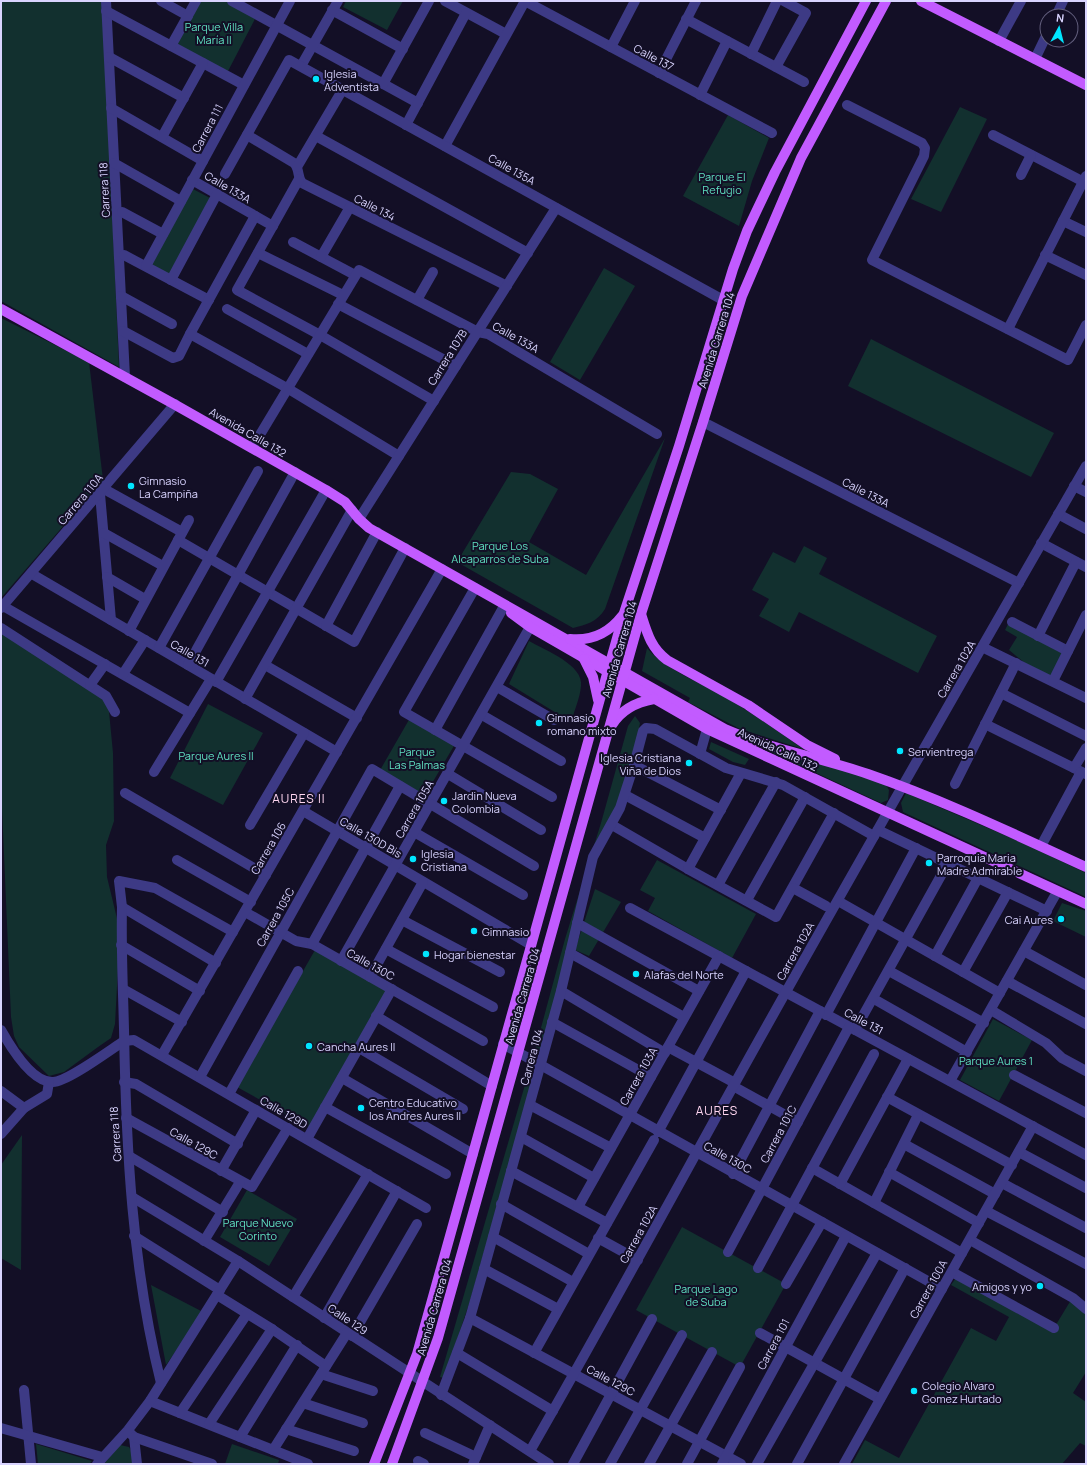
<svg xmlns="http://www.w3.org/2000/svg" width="1087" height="1465" viewBox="0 0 1087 1465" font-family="Manrope,sans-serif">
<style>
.green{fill:#12302f}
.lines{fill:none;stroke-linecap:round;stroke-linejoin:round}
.minor{stroke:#3d3a85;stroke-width:10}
.major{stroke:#c25bff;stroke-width:10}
.poi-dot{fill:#00e5ff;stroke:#130f26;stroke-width:1.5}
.labels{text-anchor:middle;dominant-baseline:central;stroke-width:4;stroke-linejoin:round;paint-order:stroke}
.park-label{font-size:11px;fill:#5fe0c0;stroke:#130f26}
.street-label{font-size:11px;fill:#d9d4ff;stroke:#130f26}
.poi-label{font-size:11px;fill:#d9d4ff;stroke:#130f26;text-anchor:start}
.neighbourhood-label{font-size:12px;letter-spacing:1px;fill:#ffd6f0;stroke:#130f26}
</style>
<rect width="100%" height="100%" fill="#130f26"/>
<g class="green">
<polygon points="1,1 103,1 119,367 1,301"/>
<polygon points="196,1 232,1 257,15 226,75 171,46"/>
<polygon points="346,1 403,1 387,30 343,7"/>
<polygon points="960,107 987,119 941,212 911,199"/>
<polygon points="728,115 769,138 752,181 739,226 683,196"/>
<polygon points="191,188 212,199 170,276 149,265"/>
<polygon points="604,268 635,286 580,380 550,362"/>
<polygon points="1,318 89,362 103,480 1,598"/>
<polygon points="871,339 1054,433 1031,477 848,386"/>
<path d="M665,438L605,609C597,622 586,625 573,628L457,562L511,472L530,474L558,489L529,542L586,575Z"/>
<polygon points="804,546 827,558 819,574 937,636 918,673 799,612 789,632 759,616 769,599 752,590 773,552 795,563"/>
<polygon points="1008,624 1062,653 1051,676 1026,664 1009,650 1017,637 1005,630"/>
<polygon points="1,632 108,701 113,753 114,821 106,845 107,877 120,931 115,1024 111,1038 98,1047 64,1072 49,1076 19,1047 14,1036 11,1017 1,785"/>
<path d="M529,641C545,650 584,665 581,686C580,698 574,711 571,722L509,684Z"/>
<path d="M647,648C661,666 701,684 722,695C750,712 777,730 803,749L740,729L688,702L690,698L642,671Z"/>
<polygon points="208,704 263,733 223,805 170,778"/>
<polygon points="635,716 640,723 637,739 619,801 596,848 541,1053 535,1050 565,939 601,823 628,726"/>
<polygon points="410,718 455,744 424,797 379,772"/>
<polygon points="745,740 860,775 886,785 889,790 888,800 881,803"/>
<polygon points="711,742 749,759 745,765 733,762 709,749"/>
<polygon points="906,793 1016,840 1086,873 1086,897 903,812 901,803"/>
<polygon points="657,860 756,914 732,958 648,911 655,898 640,890"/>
<polygon points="595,889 621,902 589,956 575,950"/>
<polygon points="1062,903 1086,911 1086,937 1053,921"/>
<polygon points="315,950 387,991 309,1127 237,1087"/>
<polygon points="993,1019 1032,1040 999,1101 960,1080"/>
<polygon points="529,1071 535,1074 470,1301 444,1378 440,1377"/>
<polygon points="22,1135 21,1270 1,1258 1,1165"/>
<polygon points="247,1190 297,1219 269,1266 220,1237"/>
<polygon points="682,1227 786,1284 740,1367 636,1310"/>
<polygon points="958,1275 1054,1328 1074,1295 1086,1306 1086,1372 1073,1393 1086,1402 1086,1446 1080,1443 1062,1464 852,1464 865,1440 899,1458 971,1328 996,1341 1009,1317 951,1285"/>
<polygon points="151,1285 203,1312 166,1365"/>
<polygon points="36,1444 92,1461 89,1464 38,1464"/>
<polygon points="232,1444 279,1460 278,1464 225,1464"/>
<polygon points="120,1445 129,1447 132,1452 133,1464 104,1464"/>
</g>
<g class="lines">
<g class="minor">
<polyline points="106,1 125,377"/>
<polyline points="161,1 188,16"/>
<polyline points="232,1 418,103"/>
<polyline points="445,1 506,34"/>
<polyline points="525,1 772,133"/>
<polyline points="332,10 403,49"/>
<polyline points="106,11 244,85"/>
<polyline points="1056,16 1063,1"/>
<polyline points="686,19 804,82"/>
<polyline points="999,41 1021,1"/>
<polyline points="171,46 196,1"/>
<polyline points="611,47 635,1"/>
<polyline points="751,54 777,1"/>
<polyline points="109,57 184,98"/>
<polyline points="1035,59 1047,34"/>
<polyline points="301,66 338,1"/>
<polyline points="776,67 806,13 784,1"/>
<polyline points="659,73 696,1"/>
<polyline points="383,84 429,1"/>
<polyline points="700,95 727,41"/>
<polyline points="847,105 922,143 925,148 924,156 872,260 1068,360 1086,325"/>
<polyline points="111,108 203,161"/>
<polyline points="406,125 466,13"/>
<path d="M247,135L294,163C300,169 297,177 302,183L507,286"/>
<polyline points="993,135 1086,183"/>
<polyline points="316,136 528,253"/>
<polyline points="162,137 203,63"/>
<polyline points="445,146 525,1"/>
<polyline points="114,163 181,201"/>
<polyline points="297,167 343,89"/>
<polyline points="225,174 289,60 723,300"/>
<polyline points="1021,175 1031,155"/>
<polyline points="299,179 237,290 320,335 434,401"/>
<polyline points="192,180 273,226"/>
<polyline points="122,212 163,234"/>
<polyline points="1063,221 1086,232"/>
<polyline points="293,242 355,275"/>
<polyline points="258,253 343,295"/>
<polyline points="124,255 209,300"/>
<polyline points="1045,255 1086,275"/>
<polyline points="321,257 350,207"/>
<polyline points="146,266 290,1"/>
<polyline points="171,280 217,194"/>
<polyline points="121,296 172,324"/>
<polyline points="417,300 433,272"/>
<polyline points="338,304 456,366"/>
<polyline points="227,309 308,354"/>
<polyline points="1008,329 1086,176"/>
<polyline points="123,331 173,358 179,356 190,334 255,216"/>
<polyline points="190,334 287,388 399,456"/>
<polyline points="703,422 1019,583"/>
<polyline points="252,448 359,270 478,332 488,334 657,434"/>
<polyline points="1074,486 1086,492"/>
<polyline points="104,489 182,532"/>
<polyline points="100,494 111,620"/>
<polyline points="1058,514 1086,529"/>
<polyline points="359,519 556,208"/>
<polyline points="104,533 163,566"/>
<polyline points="178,540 354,642 405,548"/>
<polyline points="1041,543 1086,567"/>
<polyline points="32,574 337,752"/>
<polyline points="107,577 145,599"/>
<polyline points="475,588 404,712 552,797"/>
<polyline points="3,606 190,713"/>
<polyline points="1,608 175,404"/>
<polyline points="1012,622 1068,651"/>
<polyline points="326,626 377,532"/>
<polyline points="1,628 106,696 115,712"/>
<polyline points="129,631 189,520"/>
<polyline points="1038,636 1076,562"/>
<polyline points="982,647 1086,698"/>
<polyline points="159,648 258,471"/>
<polyline points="188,665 295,472"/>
<polyline points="265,665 357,718"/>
<polyline points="123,674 145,640"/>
<polyline points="1053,681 1086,615"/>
<polyline points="216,682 326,490"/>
<polyline points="90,685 105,664"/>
<polyline points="497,687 554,720"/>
<polyline points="1001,693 1086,736"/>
<polyline points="245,699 352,510"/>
<polyline points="482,715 561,761"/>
<polyline points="985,724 1086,774"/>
<polyline points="435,730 503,608"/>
<polyline points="700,754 707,729"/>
<polyline points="634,765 721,810"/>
<polyline points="1074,768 1086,748"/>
<polyline points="154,772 211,679"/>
<polyline points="448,774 541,830"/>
<polyline points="955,784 1016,663"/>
<polyline points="125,793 266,875"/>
<polyline points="625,795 705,838"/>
<polyline points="303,811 531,945"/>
<polyline points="250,825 304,733"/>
<polyline points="612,825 688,869 776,917 834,813"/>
<polyline points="878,830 1047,911"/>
<polyline points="414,832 523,895"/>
<polyline points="1041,846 1081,772"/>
<polyline points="177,860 251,902"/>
<polyline points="688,869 741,773"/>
<polyline points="718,885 776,782"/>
<polyline points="793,888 826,906"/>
<polyline points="747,900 805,797"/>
<polyline points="838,901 1000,993"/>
<polyline points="122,907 216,963"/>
<polyline points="630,908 1086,1155"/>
<polyline points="245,912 296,941 312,944 483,1041"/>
<polyline points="402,920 500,972"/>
<polyline points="577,923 699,991"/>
<polyline points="312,944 400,786"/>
<polyline points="121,945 200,991"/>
<polyline points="386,949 493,1007"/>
<polyline points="1024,951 1086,985"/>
<polyline points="570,953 684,1017"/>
<polyline points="935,956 978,878"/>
<polyline points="341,961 530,627"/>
<polyline points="889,971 984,1023"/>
<polyline points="963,972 1008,892"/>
<polyline points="370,977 423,882"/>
<polyline points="1007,981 1086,1024"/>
<polyline points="123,989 182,1022"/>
<polyline points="561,991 665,1053"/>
<polyline points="874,999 967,1052"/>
<polyline points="991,1010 1046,1043 1062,1058 1086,1071"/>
<polyline points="826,1015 916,848"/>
<polyline points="376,1016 492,1086"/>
<polyline points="552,1022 651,1077"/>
<path d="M1,1030C10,1046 32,1083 53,1082C67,1082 110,1050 124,1041L134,1040L426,1208"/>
<polyline points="855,1030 948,863"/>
<polyline points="503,1044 942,1289"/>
<polyline points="668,1047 735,1083"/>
<polyline points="359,1048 463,1109"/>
<polyline points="162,1055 442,569"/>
<polyline points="1014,1075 1086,1113"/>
<polyline points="200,1077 372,769 534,866"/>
<polyline points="342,1078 473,1154"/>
<polyline points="950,1081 1057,892"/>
<polyline points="124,1082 136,1084 238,1144"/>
<polyline points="733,1086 798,1122"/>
<polyline points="1,1091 24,1108"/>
<polyline points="229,1094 298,971"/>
<polyline points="887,1097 1012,1165"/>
<polyline points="530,1105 611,1148"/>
<polyline points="325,1107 446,1174"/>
<polyline points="126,1118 252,1187 288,1128"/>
<polyline points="658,1132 746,971"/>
<polyline points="1,1134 24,1108 47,1094 49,1082"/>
<polyline points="521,1137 594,1178"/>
<polyline points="307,1139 392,989"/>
<polyline points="904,1144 995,1194"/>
<polyline points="1019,1152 1086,1188"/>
<polyline points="129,1156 223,1212"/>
<polyline points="812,1168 962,1253"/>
<polyline points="221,1171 256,1110"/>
<polyline points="511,1171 607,1223"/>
<polyline points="889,1172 979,1223"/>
<polyline points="733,1174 820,1011"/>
<polyline points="1002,1183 1086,1228"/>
<polyline points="840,1184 908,1059"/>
<polyline points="132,1197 238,1261 549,1464"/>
<polyline points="874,1203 918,1115"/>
<polyline points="501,1204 589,1254"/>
<polyline points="578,1207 719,956"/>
<polyline points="986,1211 1086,1264"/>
<polyline points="134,1236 220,1290"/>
<polyline points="493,1237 573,1282"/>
<polyline points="598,1238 638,1260"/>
<polyline points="970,1240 1073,1298 1086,1309"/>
<polyline points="204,1241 240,1182"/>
<polyline points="728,1252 849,1027"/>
<polyline points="758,1268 874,1054"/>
<polyline points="484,1269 558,1309"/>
<polyline points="952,1272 1054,1328"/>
<polyline points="786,1284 822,1222"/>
<polyline points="217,1295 272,1329 326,1366"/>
<polyline points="293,1297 368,1174"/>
<polyline points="324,1318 397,1191"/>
<polyline points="470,1318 741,1464"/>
<polyline points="760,1333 880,1399"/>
<polyline points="352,1336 417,1224"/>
<polyline points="457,1353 553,1411"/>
<polyline points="534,1353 654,1140"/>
<polyline points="321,1374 373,1391"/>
<path d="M161,1383C132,1267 126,1148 124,1029C123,988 121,948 122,907L119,881L155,888L233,932"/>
<polyline points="24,1390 31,1464"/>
<polyline points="441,1395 470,1318 484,1269 561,991 593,857 620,808 634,765 643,731 646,728 655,729 726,768 783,785 874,836"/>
<polyline points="150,1401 308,1464"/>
<polyline points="303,1403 363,1423"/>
<polyline points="180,1413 247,1314"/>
<polyline points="209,1424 272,1329"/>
<polyline points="1,1428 102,1457"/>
<polyline points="286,1429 354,1451"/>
<polyline points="130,1433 134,1437 137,1464"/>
<polyline points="425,1433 476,1457"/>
<polyline points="134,1437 212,1464"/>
<polyline points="240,1437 297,1345"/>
<polyline points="273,1450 347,1333"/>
<path d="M530,1451C600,1329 667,1206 735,1083C850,876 968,671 1086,466"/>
<polyline points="418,1461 424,1464"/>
<polyline points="97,1464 128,1430 150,1401 238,1261"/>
<polyline points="473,1464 490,1425"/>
<polyline points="573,1464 652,1319"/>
<polyline points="610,1464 682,1335"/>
<polyline points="649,1464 712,1352"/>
<polyline points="687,1464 740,1367"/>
<polyline points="722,1464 846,1236"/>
<polyline points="757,1464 877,1253"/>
<polyline points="797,1464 905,1268"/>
<polyline points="844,1464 1033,1126"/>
</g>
<g class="major">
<polyline points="921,1 1086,85"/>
<path d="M1,309L172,403L326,490L345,502L359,519L369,528L725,729C771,749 821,758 868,774C943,800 1014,834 1086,867"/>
<polyline points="511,613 530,627 707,729 1086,904"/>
<path d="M641,614C647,633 651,648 667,660L748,705L807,745L835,759"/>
<path d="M570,639C591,641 609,633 622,616"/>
<polyline points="584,659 593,677 598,700"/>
<path d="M612,725C621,710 637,702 654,699"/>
<polyline points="374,1464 417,1354 624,613 679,446 733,269 747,231 775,172 866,1"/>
<polyline points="392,1464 438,1338 641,614 703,422 742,296 801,158 886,1"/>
</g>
</g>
<g class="poi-dot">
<circle cx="316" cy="79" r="4"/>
<circle cx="131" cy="486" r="4"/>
<circle cx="539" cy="723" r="4"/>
<circle cx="900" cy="751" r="4"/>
<circle cx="689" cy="763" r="4"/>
<circle cx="444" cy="801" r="4"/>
<circle cx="413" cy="859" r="4"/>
<circle cx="929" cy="863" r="4"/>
<circle cx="1061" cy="919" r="4"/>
<circle cx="474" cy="931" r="4"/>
<circle cx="426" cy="954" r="4"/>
<circle cx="636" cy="974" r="4"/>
<circle cx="309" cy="1046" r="4"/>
<circle cx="361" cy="1108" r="4"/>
<circle cx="1040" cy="1286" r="4"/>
<circle cx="914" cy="1391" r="4"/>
</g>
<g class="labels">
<g class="park-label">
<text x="214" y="26">Parque Villa<tspan x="214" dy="13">María II</tspan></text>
<text x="722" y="176">Parque El<tspan x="722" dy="13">Refugio</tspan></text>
<text x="500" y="545">Parque Los<tspan x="500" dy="13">Alcaparros de Suba</tspan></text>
<text x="417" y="751">Parque<tspan x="417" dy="13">Las Palmas</tspan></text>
<text x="216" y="755">Parque Aures II</text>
<text x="996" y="1060">Parque Aures 1</text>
<text x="258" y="1222">Parque Nuevo<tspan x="258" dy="13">Corinto</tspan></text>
<text x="706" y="1288">Parque Lago<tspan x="706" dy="13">de Suba</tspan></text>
</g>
<g class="street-label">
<text transform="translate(654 57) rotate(28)">Calle 137</text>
<text transform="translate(207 128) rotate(-62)">Carrera 111</text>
<text transform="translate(512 169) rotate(29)">Calle 135A</text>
<text transform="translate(228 187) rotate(30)">Calle 133A</text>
<text transform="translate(104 190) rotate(-93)">Carrera 118</text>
<text transform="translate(375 207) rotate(27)">Calle 134</text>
<text transform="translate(516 337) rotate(29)">Calle 133A</text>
<text transform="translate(716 340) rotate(-73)">Avenida Carrera 104</text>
<text transform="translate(447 357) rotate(-58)">Carrera 107B</text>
<text transform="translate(248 432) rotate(30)">Avenida Calle 132</text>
<text transform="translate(866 492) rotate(27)">Calle 133A</text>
<text transform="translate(80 499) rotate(-50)">Carrera 110A</text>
<text transform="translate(619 649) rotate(-74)">Avenida Carrera 104</text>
<text transform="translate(190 653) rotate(30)">Calle 131</text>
<text transform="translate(956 669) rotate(-60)">Carrera 102A</text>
<text transform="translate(778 749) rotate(25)">Avenida Calle 132</text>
<text transform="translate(414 809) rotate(-60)">Carrera 105A</text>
<text transform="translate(371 837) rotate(30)">Calle 130D Bis</text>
<text transform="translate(268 848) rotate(-60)">Carrera 106</text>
<text transform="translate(275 917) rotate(-61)">Carrera 105C</text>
<text transform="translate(795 951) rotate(-61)">Carrera 102A</text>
<text transform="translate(371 964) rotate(29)">Calle 130C</text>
<text transform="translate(522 996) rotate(-74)">Avenida Carrera 104</text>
<text transform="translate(864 1021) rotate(28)">Calle 131</text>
<text transform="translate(531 1057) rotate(-75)">Carrera 104</text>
<text transform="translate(638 1076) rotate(-61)">Carrera 103A</text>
<text transform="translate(284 1112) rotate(30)">Calle 129D</text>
<text transform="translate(115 1134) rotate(-94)">Carrera 118</text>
<text transform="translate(778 1134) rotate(-62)">Carrera 101C</text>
<text transform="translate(194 1143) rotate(29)">Calle 129C</text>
<text transform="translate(728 1157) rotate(29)">Calle 130C</text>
<text transform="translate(638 1234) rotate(-61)">Carrera 102A</text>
<text transform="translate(928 1289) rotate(-61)">Carrera 100A</text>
<text transform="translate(434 1307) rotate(-74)">Avenida Carrera 104</text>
<text transform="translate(348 1319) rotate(34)">Calle 129</text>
<text transform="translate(773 1344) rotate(-62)">Carrera 101</text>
<text transform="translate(611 1380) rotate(28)">Calle 129C</text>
</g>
<g class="poi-label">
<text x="324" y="73">Iglesia<tspan x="324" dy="13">Adventista</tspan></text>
<text x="139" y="480">Gimnasio<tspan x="139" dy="13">La Campiña</tspan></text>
<text x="547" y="717">Gimnasio<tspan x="547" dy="13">romano mixto</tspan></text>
<text x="908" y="751">Servientrega</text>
<text x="681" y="757" text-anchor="end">Iglesia Cristiana<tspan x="681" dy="13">Viña de Dios</tspan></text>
<text x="452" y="795">Jardin Nueva<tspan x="452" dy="13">Colombia</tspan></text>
<text x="421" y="853">Iglesia<tspan x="421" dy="13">Cristiana</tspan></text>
<text x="937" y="857">Parroquia Maria<tspan x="937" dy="13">Madre Admirable</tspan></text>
<text x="1053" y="919" text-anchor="end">Cai Aures</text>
<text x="482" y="931">Gimnasio</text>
<text x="434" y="954">Hogar bienestar</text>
<text x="644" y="974">Alafas del Norte</text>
<text x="317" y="1046">Cancha Aures II</text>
<text x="369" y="1102">Centro Educativo<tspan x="369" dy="13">los Andres Aures II</tspan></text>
<text x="1032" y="1286" text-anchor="end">Amigos y yo</text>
<text x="922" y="1385">Colegio Alvaro<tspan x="922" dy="13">Gomez Hurtado</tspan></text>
</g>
<g class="neighbourhood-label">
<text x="299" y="798">AURES II</text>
<text x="717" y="1110">AURES</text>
</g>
</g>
<rect width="1087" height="1465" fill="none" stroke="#d9d4ff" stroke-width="4"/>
<g transform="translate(1059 28) rotate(7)"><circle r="19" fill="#130f26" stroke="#625e7d"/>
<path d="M0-3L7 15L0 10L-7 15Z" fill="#00e5ff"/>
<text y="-6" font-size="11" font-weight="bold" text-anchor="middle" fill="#d9d4ff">N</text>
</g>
</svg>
